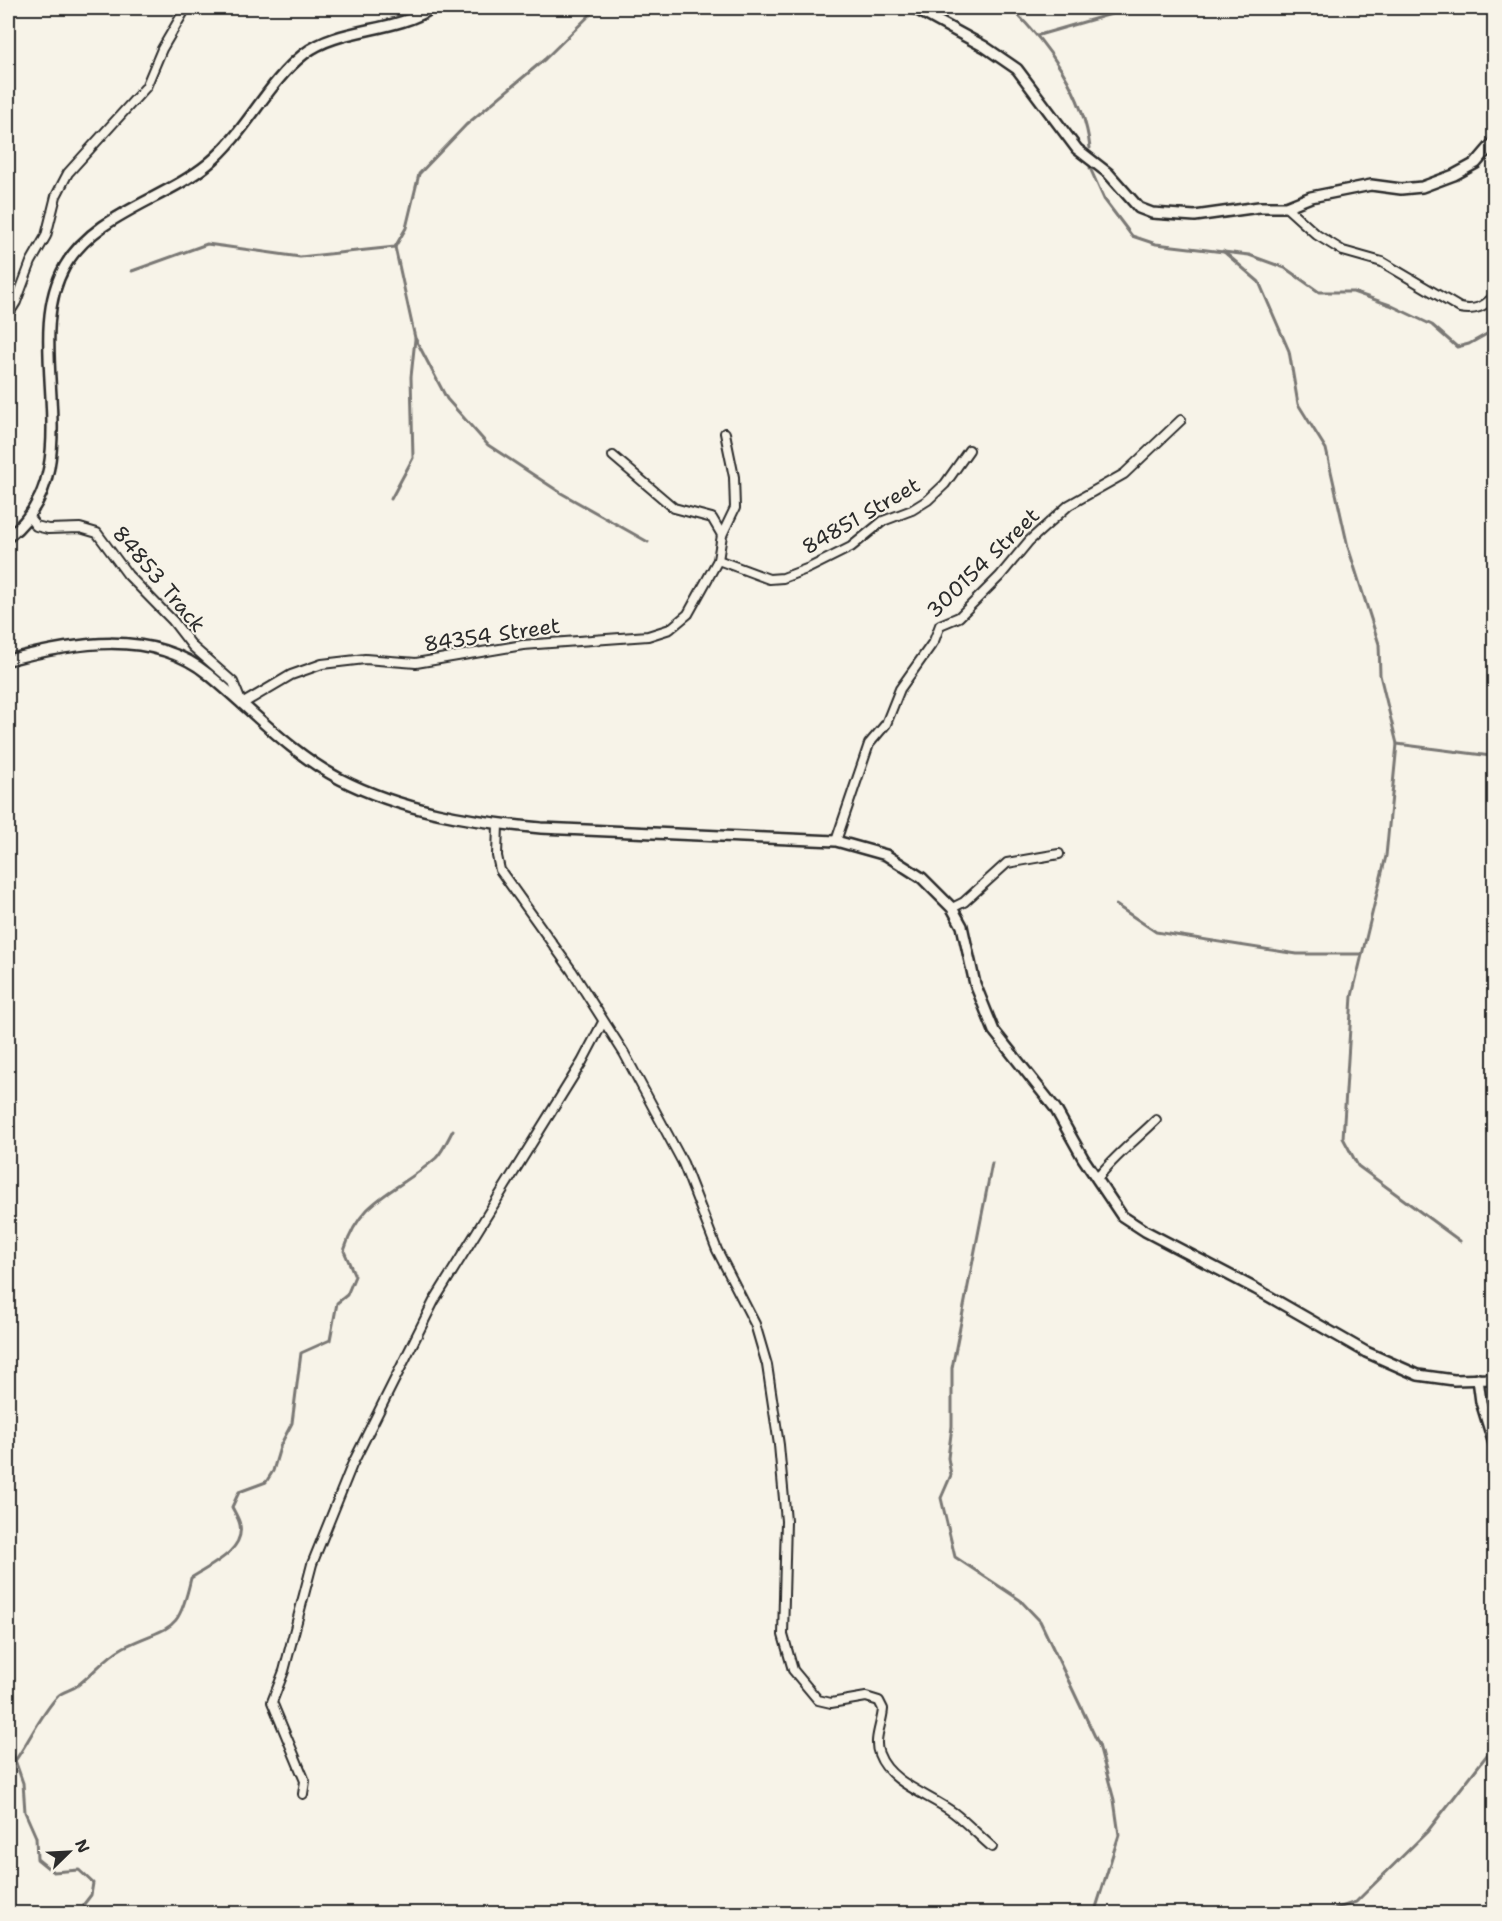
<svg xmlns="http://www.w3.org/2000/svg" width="1502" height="1921" viewBox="0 0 1502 1921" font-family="'Shantell Sans',sans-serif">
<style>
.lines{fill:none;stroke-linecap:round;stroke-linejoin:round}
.stream{stroke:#7a7874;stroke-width:3}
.minor-casing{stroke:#2b2b2b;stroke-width:12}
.tertiary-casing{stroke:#2b2b2b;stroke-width:14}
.minor{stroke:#f7f3e8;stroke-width:8}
.tertiary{stroke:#f7f3e8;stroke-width:9}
.labels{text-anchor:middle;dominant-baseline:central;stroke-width:4.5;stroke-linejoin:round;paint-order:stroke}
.street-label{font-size:21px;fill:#2b2b2b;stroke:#f7f3e8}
</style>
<rect width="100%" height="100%" fill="#f7f3e8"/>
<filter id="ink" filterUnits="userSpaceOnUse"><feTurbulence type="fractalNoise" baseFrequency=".0167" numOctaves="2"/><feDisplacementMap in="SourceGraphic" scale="12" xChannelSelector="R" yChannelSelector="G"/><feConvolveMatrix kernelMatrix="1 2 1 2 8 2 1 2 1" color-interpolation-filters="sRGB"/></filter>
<g filter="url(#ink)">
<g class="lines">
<g class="stream">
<path d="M1011,8C1049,45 1084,94 1090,148"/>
<polyline points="1039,35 1132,8"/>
<polyline points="1090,168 1104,199 1132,236 1156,244 1249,255 1285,268 1319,292 1353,292 1390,305 1432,325 1457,347 1469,344 1494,330"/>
<polyline points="395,247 415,338 447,399 488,445 561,493 648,542"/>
<polyline points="1223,251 1259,282 1289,351 1298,404 1326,449 1348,547 1379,644 1380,675 1397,744 1386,856 1352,996 1343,1138 1358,1166 1460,1241"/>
<polyline points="132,271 207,244 300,257 395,247 406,228 419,174 466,125 545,59 597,8"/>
<polyline points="391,499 413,458 411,377 415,339"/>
<polyline points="1397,744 1491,756 1494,754"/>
<polyline points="1116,905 1156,932 1297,954 1362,954"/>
<polyline points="992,1163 952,1368 952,1426 948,1458 951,1475 941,1498 955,1557 1020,1600 1040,1621 1099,1745 1114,1800 1119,1835 1094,1914"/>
<polyline points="8,1740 23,1783 25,1812 36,1837 37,1859 53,1872 79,1870 93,1883 91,1895 84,1904 87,1914"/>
<path d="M15,1761C29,1741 41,1714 58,1696C63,1691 72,1690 78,1685C94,1673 105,1657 124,1647C171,1624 178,1636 191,1578C209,1566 245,1551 240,1525C239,1519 235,1513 232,1507L239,1492L266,1482L273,1471L281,1444L292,1423L301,1353L330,1340L337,1303L347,1295L355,1276L344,1251C361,1196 397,1193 436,1158C443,1151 448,1139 453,1130"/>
<polyline points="1320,1914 1356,1902 1427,1832 1494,1746"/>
</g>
<defs>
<g id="minor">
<path d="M1286,207L1317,235L1343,251L1382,262L1460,308C1475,311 1484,307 1494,296"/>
<polyline points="8,315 16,302 31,262 46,236 56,196 68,173 146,87 162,49 186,8"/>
<polyline points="613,456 674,508 712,518 722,535"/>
<polyline points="28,516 36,526 48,529 80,528 97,533 128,575 173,621 193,647 233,682 242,704 291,675 322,664 365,659 416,663 523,645 648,636 670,629 688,614 718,560 722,535 735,508 734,477 725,433"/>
<polyline points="718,560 769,579 783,578 809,568 851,547 883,521 912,510 928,500 945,484 969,450"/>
<path d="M498,824L497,856L500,870L572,971L624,1053L683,1163L717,1250L755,1324L767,1365L779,1445L786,1521L783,1635L793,1670L818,1700L831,1703L866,1697L879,1701L883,1709C882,1724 873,1740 879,1754C890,1784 931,1795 954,1813C967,1823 979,1836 992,1847"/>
<polyline points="836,841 869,744 886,724 900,689 934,641 940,625 959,617 1000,576 1029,541 1069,505 1124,474 1181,420"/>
<polyline points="952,908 964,902 1007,863 1059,854"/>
<path d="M1097,1179C1111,1159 1138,1138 1156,1120"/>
<polyline points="303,1794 305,1781 272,1702 284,1671 312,1564 352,1465 434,1301 582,1062 603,1022"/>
</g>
<g id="tertiary">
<polyline points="914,8 985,47 1017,69 1077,149 1108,173 1139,208 1152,213 1195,216 1259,207 1286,207 1311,197 1371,185 1401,189 1422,187 1454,175 1476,163 1494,142"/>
<path d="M8,537C94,470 19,346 65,266C95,214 164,200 208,164C246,133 266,84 304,54C338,27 395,33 432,8"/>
<path d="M8,660C72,643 151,628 208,674C252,710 289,752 340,779C402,811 472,822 541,828L836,841L886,855L922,878L952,908L962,926L975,984L994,1031L1055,1108L1083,1158L1122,1216L1145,1231L1256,1289L1366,1352L1418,1375L1454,1380L1494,1379"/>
<polyline points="1478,1379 1481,1402 1494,1444"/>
</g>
</defs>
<use href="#minor" class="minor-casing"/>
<use href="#tertiary" class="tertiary-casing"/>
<use href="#minor" class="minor"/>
<use href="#tertiary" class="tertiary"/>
</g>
</g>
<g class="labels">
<g class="street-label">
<text transform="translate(861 516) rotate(-30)">84851 Street</text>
<text transform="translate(983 563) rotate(-44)">300154 Street</text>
<text transform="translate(159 579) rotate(50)">84853 Track</text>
<text transform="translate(492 635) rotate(-8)">84354 Street</text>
</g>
</g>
<rect width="1502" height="1921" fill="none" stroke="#f7f3e8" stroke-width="30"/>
<rect x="15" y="15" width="1472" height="1891" fill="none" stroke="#2b2b2b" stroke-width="2" filter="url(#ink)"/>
<g transform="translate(69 1852) rotate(66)" stroke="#f7f3e8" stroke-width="4.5" paint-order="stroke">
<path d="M0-4.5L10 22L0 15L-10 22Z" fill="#2b2b2b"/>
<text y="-9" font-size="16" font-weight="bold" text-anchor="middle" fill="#2b2b2b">N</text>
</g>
</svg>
